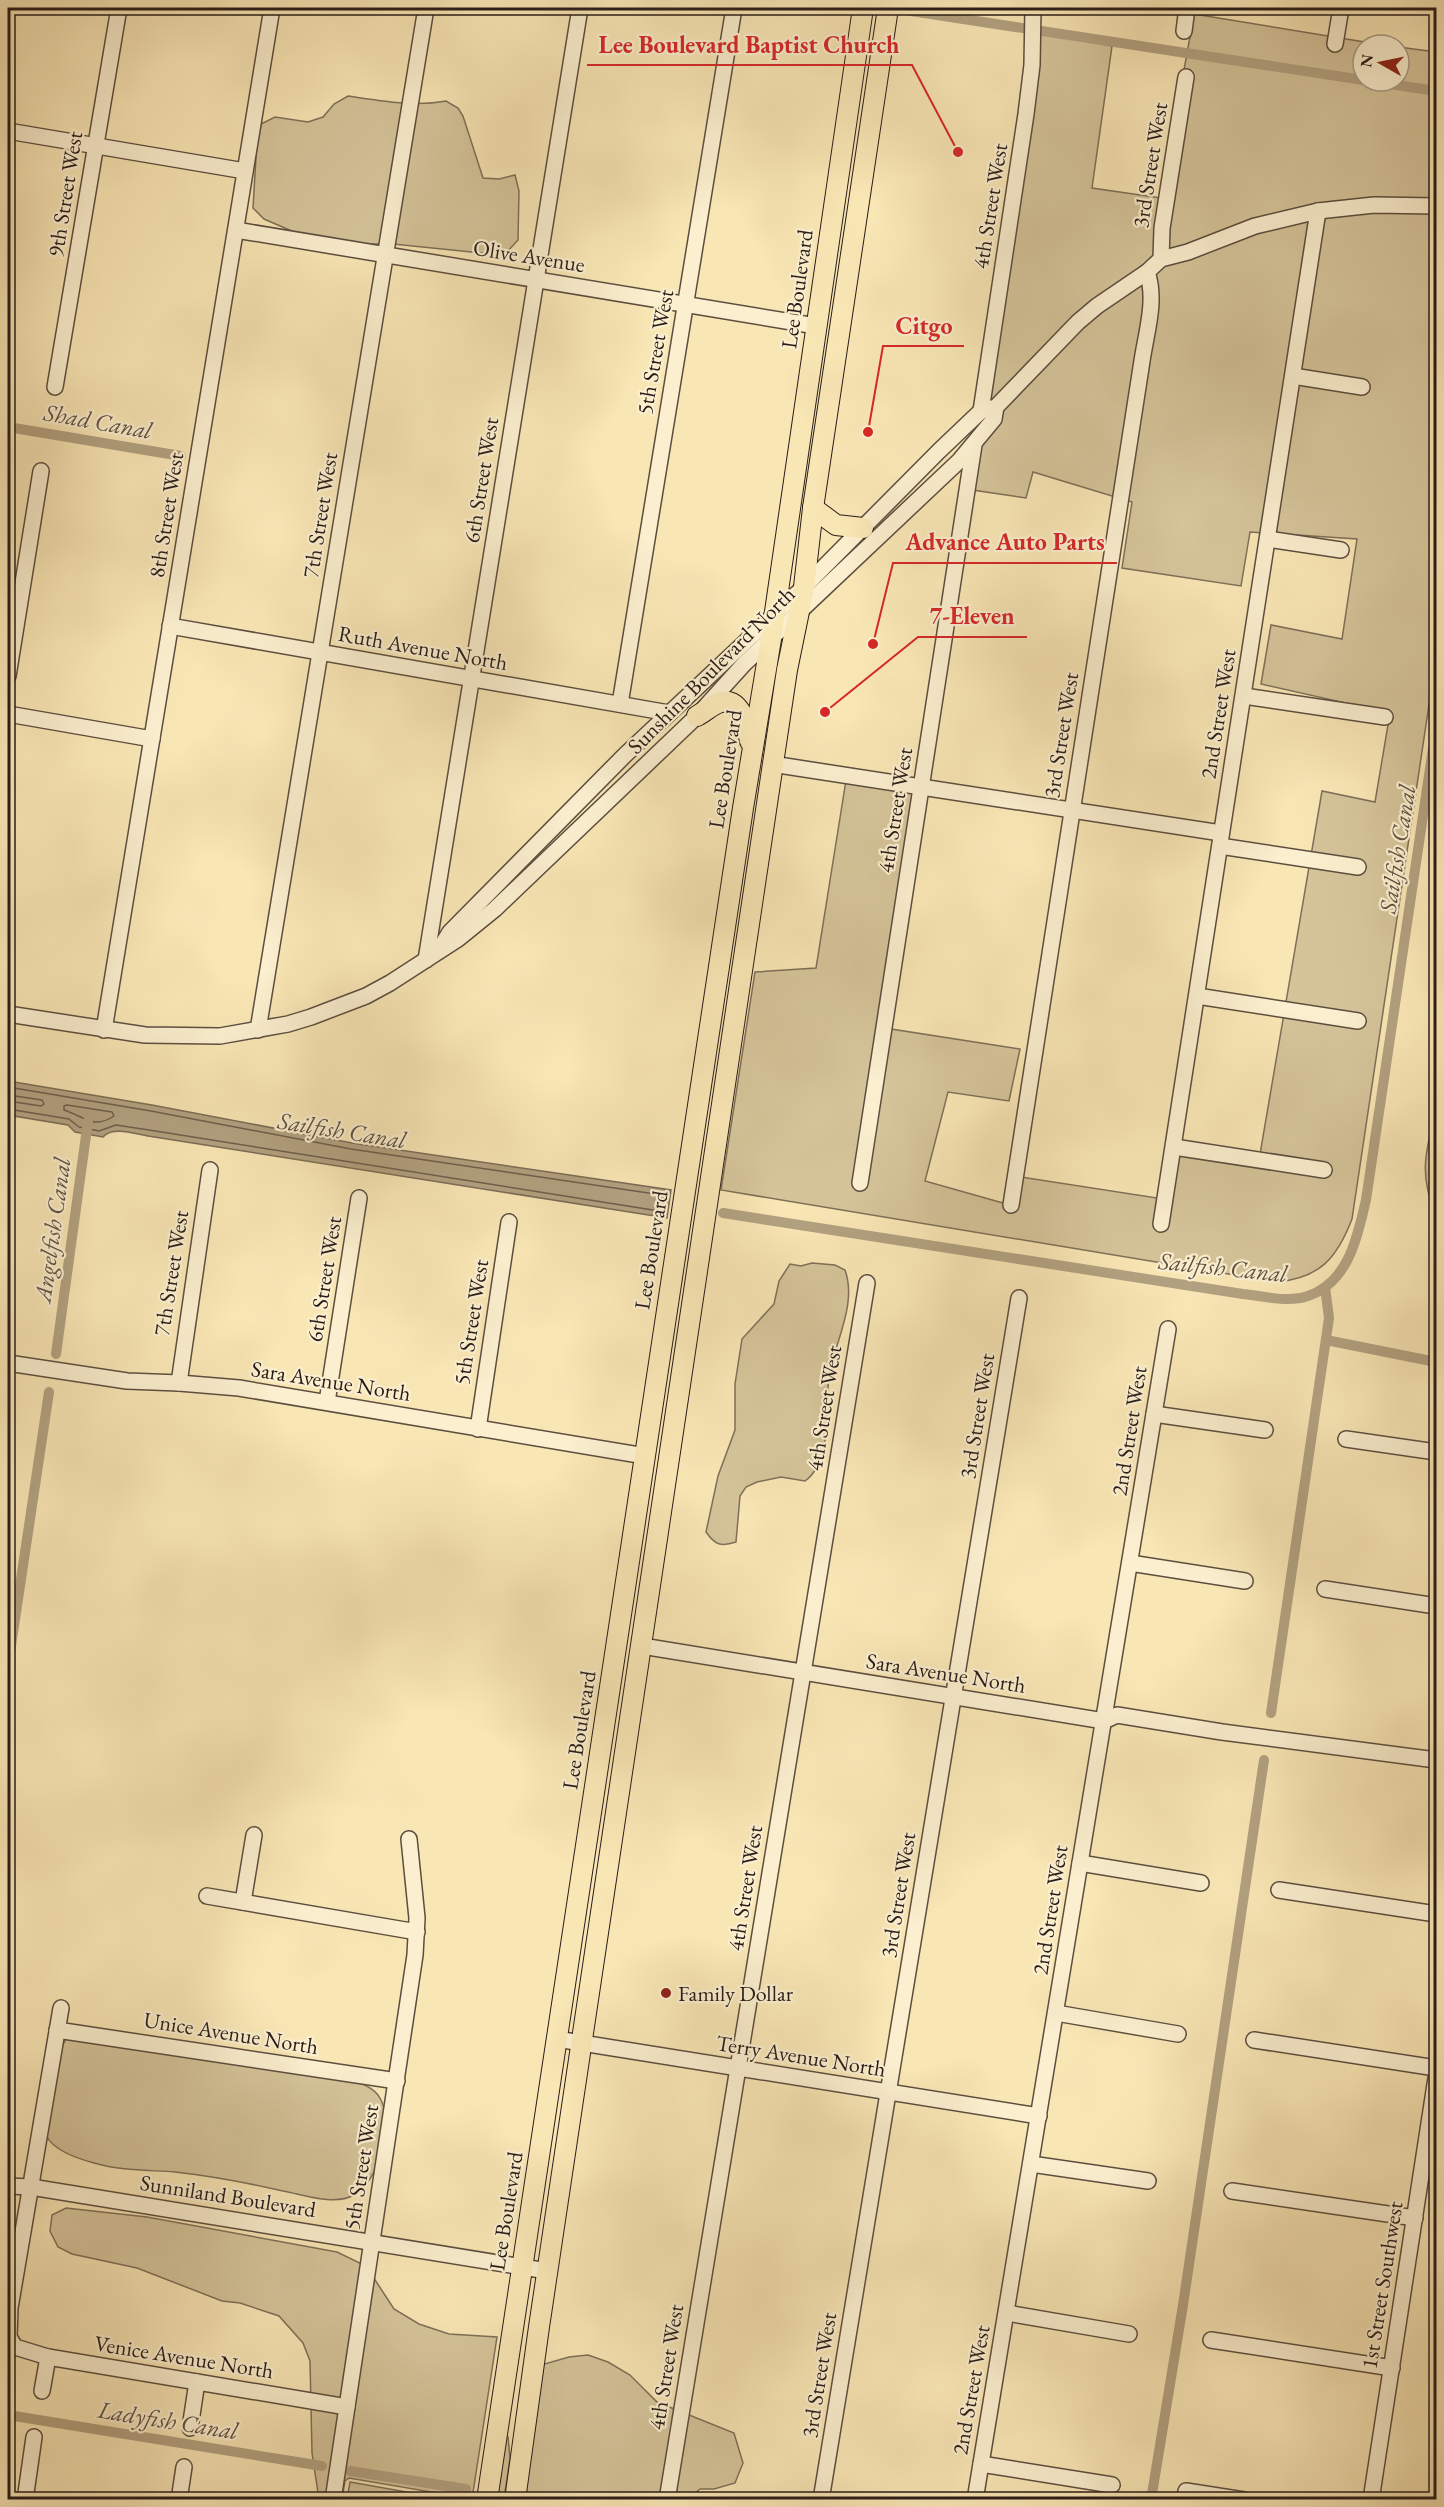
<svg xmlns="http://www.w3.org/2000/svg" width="1444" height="2507" viewBox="0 0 1444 2507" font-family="'EB Garamond',serif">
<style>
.green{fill:#d5c49a;stroke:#7e7059;stroke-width:1.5}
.water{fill:#b2a180;stroke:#7b6c56;stroke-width:1.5}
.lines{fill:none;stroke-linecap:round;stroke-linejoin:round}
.shore{stroke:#6d5e4c;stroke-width:1.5}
.canal{stroke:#b2a180;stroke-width:10}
.minor-casing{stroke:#5c4e3f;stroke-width:18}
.major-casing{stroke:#281c18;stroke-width:22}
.minor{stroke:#fbefcf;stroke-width:15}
.major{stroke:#f9e6b5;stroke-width:20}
.poi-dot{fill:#8f2418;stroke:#fbefcf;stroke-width:2}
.labels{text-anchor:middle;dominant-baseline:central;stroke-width:4.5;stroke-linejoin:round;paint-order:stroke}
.street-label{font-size:22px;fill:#281c18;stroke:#fbefcf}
.poi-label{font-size:22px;fill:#281c18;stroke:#fbefcf;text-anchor:start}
.water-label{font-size:24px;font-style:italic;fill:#5f5142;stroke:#fbefcf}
.leader{fill:none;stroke:#d62828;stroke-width:2}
.callout-dot{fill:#d62828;stroke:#fbefcf;stroke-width:2}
.callout-label{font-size:24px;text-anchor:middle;font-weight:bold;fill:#d62828;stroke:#fbefcf;stroke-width:4.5;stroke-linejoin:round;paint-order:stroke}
</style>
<rect width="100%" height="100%" fill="#f9e6b5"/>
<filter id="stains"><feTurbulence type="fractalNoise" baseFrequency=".00333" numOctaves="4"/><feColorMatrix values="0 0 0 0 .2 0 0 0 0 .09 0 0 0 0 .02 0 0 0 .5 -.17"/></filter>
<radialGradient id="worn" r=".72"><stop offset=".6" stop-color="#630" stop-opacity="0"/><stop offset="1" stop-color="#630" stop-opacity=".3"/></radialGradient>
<g class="green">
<polygon points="1194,14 1383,45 1363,45 1363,81 1399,81 1399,47 1436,52 1436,201 1374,199 1159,254 990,403 984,379 1032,31 1112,46 1092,188 1161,198"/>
<path d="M348,96C380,101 414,107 446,101L458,108L463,116L483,178L499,179L515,175L519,191L518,240L507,252L491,254L393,244H359L294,232L264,219L253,208L257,140L261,124L275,117L308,122L323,117L334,104Z"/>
<path d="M1348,212H1436V658L1352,1219C1337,1258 1320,1278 1277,1282L721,1190L755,972L816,968L847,774L920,787L885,1028L1020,1049L1009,1101L948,1092L925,1181L1010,1205L1015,1176L1163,1199L1180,1140L1258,1166L1322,791L1375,802L1390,713L1261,684L1271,625L1342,639L1357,539L1250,532L1241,586L1122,568L1132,502L1033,472L1026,498L966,489L971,457L1003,408L1082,326L1164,264L1257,231Z"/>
<path d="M1436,1108V1216C1418,1172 1426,1152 1436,1108Z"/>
<path d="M812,1263L835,1265L845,1270C857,1303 836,1340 830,1372C823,1404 835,1459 805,1481L781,1477L757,1482L746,1487L740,1496L736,1542C721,1547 715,1545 706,1532L718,1476L735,1430V1384L742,1339L774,1304L779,1281L790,1264L801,1266Z"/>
<path d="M67,2037L348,2078C361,2084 375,2087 381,2100C394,2125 379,2181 354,2195C334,2206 305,2195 283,2191C248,2183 211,2176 175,2172C148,2170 121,2171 94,2163C79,2159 55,2151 47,2137C40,2126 48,2083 51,2070C54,2059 62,2047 67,2037Z"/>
<polygon points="66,2208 147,2217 337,2252 366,2266 394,2309 419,2324 449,2334 497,2337 472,2499 349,2478 345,2481 342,2499 319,2499 312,2453 310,2361 303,2343 279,2316 240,2303 222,2301 137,2268 72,2254 58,2247 50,2231 52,2215"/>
<polygon points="588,2355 608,2362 630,2375 657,2402 734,2433 743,2463 735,2483 714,2489 700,2489 688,2499 521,2500 541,2365 569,2357"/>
<polygon points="508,2437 510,2458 504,2499 495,2500 504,2438"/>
<polygon points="350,2482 446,2499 347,2499"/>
</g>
<path class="water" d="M8,1081L152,1105L352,1143L671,1190L667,1218L148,1136C135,1134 113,1126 103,1137L75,1132L68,1125L8,1115Z"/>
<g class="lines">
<g class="shore">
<polyline points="8,1087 151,1111 351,1149 662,1195 664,1198 662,1209 659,1211 149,1130 116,1125 99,1131 79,1127 69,1119 8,1109"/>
<polyline points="8,1095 42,1100 44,1104 41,1106 8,1101"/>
<path d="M67,1105L112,1112L114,1116C93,1130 84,1116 64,1110V1106Z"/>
</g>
<g class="canal">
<polyline points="911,11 1363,80"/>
<polyline points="1370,81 1436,91"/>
<polyline points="8,427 181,456"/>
<path d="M723,1213L1243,1294C1263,1296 1288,1303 1308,1296C1349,1282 1357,1237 1366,1200L1436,728"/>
<polyline points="1326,1340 1436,1362"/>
<polyline points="56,1354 88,1121"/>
<polyline points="8,1666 49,1392"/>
<polyline points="1271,1713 1329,1318 1325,1287"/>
<polyline points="8,2415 322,2466"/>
<polyline points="350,2471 466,2489"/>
<polyline points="530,2499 535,2500"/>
<polyline points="1151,2500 1183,2305 1264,1760"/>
</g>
<defs>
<g id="minor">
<polyline points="1184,31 1187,8"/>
<polyline points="1335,44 1341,8"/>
<polyline points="8,131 245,171"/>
<polyline points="236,230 816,326"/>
<polyline points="1161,259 1162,228 1186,77"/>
<polyline points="1293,376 1362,387"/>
<polyline points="55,387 119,8"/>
<polyline points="981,411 1026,114 1032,65 1033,8"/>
<polyline points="1268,539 1341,550"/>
<polyline points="170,626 669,713"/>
<polyline points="8,676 41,471"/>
<polyline points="1244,696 1385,717"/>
<polyline points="620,704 734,8"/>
<polyline points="8,714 152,739"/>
<polyline points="772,764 1221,833"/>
<polyline points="1220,846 1358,867"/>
<polyline points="439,950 450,932 625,755 804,587 939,451 981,411 996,407 1078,322 1097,306 1147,272 1161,259 1188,252 1255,226 1318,211 1374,205 1436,206"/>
<polyline points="426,960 580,8"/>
<polyline points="1197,996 1358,1021"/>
<polyline points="8,1014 145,1035 220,1036 288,1024 311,1017 366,996 390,983 458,939 495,909 697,716 744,664 959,461 994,419 996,407"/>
<polyline points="104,1030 272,8"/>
<polyline points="258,1030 426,8"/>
<polyline points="1174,1147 1324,1170"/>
<polyline points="860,1183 974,445"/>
<path d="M1011,1205L1142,361C1146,333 1157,300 1147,272"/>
<polyline points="1161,1224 1318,211"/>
<polyline points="8,1363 127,1381 179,1383 239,1388 645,1456"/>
<polyline points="179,1383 210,1170"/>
<polyline points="327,1402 359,1198"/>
<polyline points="1154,1414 1265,1430"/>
<polyline points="478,1429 509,1222"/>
<polyline points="1346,1439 1436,1452"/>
<polyline points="1130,1563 1245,1581"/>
<polyline points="1325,1589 1436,1606"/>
<polyline points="642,1646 1104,1721 1117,1715 1222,1732 1436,1760"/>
<polyline points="1080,1863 1201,1883"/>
<polyline points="1279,1890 1436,1914"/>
<polyline points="207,1896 417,1932"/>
<polyline points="243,1902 254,1835"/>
<polyline points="61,2008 10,2308 9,2337 15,2347 48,2357 347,2407"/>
<polyline points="1056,2013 1178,2034"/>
<polyline points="57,2030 397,2081"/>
<polyline points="557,2039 1039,2116"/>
<polyline points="1254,2040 1436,2068"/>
<polyline points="1031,2164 1148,2181"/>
<polyline points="8,2186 31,2187 547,2271"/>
<polyline points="1232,2191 1415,2218"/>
<polyline points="1007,2313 1129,2334"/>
<polyline points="1211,2340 1392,2368"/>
<polyline points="42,2391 48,2357"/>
<polyline points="190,2428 197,2382"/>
<polyline points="981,2464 1112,2485"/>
<polyline points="1186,2491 1244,2500"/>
<polyline points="25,2500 34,2437"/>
<polyline points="179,2500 184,2467"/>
<polyline points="333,2500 415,1955 417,1918 409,1839"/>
<polyline points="667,2500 867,1283"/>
<polyline points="821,2500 1019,1298"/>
<polyline points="975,2500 1168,1329"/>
<polyline points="1371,2500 1436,2078"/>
</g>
<g id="major">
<polyline points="813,508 836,525 863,528"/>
<path d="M697,716C704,712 711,706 718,703C740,694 747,726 750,741"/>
<polyline points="487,2500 743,808 771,639 863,8"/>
<polyline points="515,2500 539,2327 787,670 804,587 813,508 888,8"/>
</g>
</defs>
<use href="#minor" class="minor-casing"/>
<use href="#major" class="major-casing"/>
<use href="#minor" class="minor"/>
<use href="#major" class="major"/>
</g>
<circle class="poi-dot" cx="666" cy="1993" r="6"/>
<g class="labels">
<g class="street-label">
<text transform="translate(1150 165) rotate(-81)">3rd Street West</text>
<text transform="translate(65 194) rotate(-81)">9th Street West</text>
<text transform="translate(990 206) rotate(-81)">4th Street West</text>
<text transform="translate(529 256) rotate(9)">Olive Avenue</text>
<text transform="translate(797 289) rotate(-82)">Lee Boulevard</text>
<text transform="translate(655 352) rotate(-80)">5th Street West</text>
<text transform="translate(481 480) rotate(-81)">6th Street West</text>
<text transform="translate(166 515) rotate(-81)">8th Street West</text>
<text transform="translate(320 515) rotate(-81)">7th Street West</text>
<text transform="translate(423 648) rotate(10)">Ruth Avenue North</text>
<text transform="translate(711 670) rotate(-45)">Sunshine Boulevard North</text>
<text transform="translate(1218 714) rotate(-81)">2nd Street West</text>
<text transform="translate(1061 735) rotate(-81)">3rd Street West</text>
<text transform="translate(725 769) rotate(-81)">Lee Boulevard</text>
<text transform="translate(895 810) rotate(-81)">4th Street West</text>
<text transform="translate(651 1250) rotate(-81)">Lee Boulevard</text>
<text transform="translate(171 1273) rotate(-81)">7th Street West</text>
<text transform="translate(324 1279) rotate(-81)">6th Street West</text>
<text transform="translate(471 1322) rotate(-81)">5th Street West</text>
<text transform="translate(331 1381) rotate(9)">Sara Avenue North</text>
<text transform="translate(824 1408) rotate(-81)">4th Street West</text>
<text transform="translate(977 1416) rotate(-81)">3rd Street West</text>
<text transform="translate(1129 1431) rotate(-81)">2nd Street West</text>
<text transform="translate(946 1673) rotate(9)">Sara Avenue North</text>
<text transform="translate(579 1730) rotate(-81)">Lee Boulevard</text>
<text transform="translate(745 1888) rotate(-81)">4th Street West</text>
<text transform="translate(898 1895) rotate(-81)">3rd Street West</text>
<text transform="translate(1050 1910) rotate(-81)">2nd Street West</text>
<text transform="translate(231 2033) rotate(9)">Unice Avenue North</text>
<text transform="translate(801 2056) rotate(9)">Terry Avenue North</text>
<text transform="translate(361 2167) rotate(-81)">5th Street West</text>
<text transform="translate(228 2196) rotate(9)">Sunniland Boulevard</text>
<text transform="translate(506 2211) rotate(-81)">Lee Boulevard</text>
<text transform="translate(1382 2285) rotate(-81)">1st Street Southwest</text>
<text transform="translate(184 2357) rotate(9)">Venice Avenue North</text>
<text transform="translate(666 2367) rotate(-81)">4th Street West</text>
<text transform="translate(819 2375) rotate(-81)">3rd Street West</text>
<text transform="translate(971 2390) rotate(-80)">2nd Street West</text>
</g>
<g class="poi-label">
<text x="678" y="1993">Family Dollar</text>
</g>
<g class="water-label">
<text transform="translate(98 421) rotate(10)">Shad Canal</text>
<text transform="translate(1397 849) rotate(-81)">Sailfish Canal</text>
<text transform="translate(342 1130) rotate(9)">Sailfish Canal</text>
<text transform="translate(52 1230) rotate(-82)">Angelfish Canal</text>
<text transform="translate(1223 1267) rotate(6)">Sailfish Canal</text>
<text transform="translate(168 2420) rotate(9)">Ladyfish Canal</text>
</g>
</g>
<path class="leader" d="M958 152L912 65H587M868 432L883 346H964M873 644L893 563H1117M825 712L918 637H1027"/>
<g class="callout-dot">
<circle cx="958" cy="152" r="6"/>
<circle cx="868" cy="432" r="6"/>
<circle cx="873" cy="644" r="6"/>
<circle cx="825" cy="712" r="6"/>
</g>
<g class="callout-label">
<text x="749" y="53">Lee Boulevard Baptist Church</text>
<text x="924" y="334">Citgo</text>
<text x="1005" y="550">Advance Auto Parts</text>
<text x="972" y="624">7-Eleven</text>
</g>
<rect width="1444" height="2507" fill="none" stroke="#f9e6b5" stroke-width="30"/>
<rect x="9" y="9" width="1426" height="2489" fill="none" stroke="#281c18" stroke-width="3"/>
<rect x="15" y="15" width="1414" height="2477" fill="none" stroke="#281c18" stroke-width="1.5"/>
<g transform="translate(1381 63) rotate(279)"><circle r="28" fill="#fbefcf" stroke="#a79b86" stroke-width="1.5"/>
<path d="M0-4.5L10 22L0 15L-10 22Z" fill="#8f2418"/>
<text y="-9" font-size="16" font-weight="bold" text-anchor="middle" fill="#281c18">N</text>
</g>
<rect width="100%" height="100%" filter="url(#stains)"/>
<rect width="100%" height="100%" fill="url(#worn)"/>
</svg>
